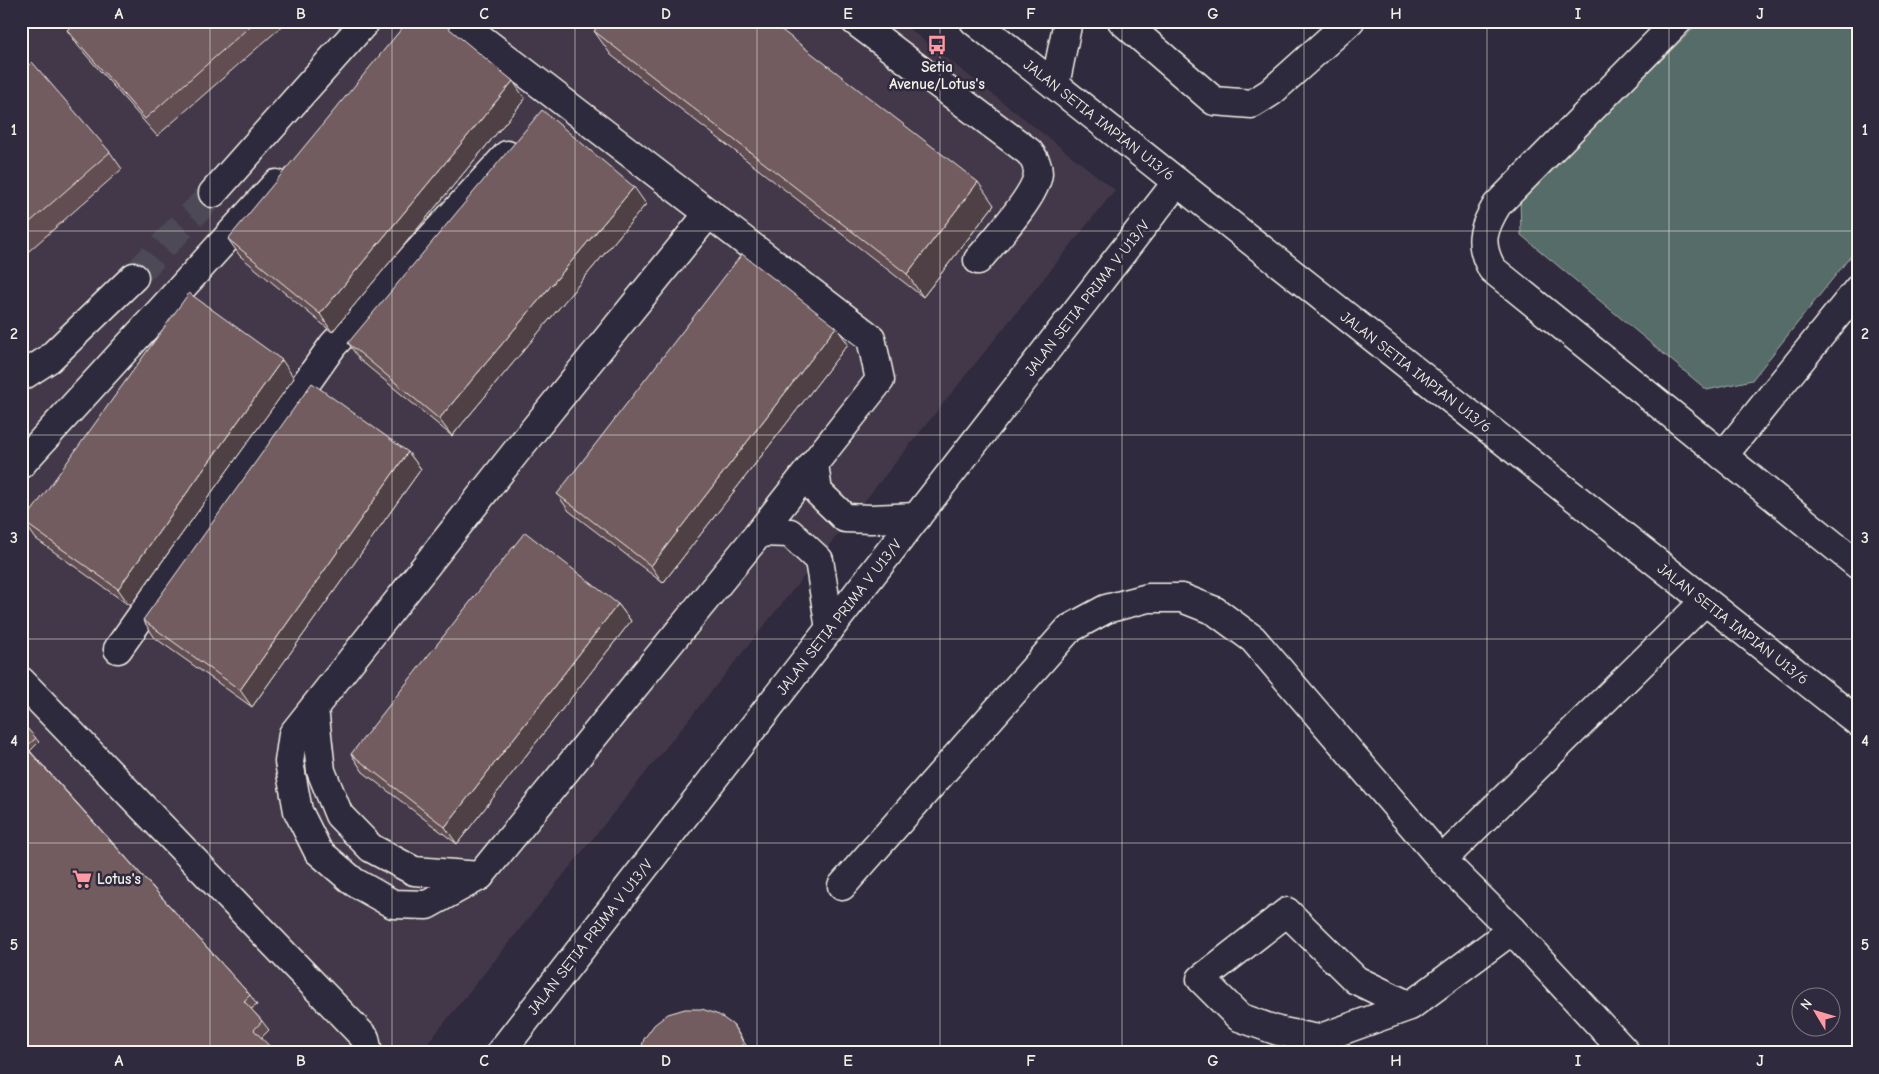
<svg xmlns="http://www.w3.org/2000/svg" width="1879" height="1074" viewBox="0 0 1879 1074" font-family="'Comic Neue',sans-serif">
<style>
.built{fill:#433948}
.green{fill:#576c67;stroke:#a6aea8}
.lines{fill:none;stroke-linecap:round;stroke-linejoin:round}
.minor-tunnel{stroke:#4d4857;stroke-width:28;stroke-dasharray:28 14;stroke-linecap:butt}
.minor-casing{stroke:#f4f1e8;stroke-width:31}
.minor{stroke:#2f2a3d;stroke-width:28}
.wall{fill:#624e53;stroke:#f4f1e8}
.shaded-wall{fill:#504044;stroke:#f4f1e8}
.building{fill:#725b61;stroke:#f4f1e8}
.grid{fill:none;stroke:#f4f1e8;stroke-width:1;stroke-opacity:0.55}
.labels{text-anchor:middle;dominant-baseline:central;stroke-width:5;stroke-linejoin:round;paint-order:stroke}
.poi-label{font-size:15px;font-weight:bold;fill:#f4f1e8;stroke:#2f2a3d}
.street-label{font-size:15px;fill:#f4f1e8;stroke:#2f2a3d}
.neatline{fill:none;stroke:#f4f1e8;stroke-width:2}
.grid-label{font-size:16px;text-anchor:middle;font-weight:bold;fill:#f4f1e8}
</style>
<rect width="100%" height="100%" fill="#2f2a3d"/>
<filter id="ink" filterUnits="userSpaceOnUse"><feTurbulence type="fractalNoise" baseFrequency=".02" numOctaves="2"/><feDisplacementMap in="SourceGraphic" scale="10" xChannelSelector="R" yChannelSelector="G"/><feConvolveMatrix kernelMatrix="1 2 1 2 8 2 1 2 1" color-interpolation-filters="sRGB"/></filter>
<g filter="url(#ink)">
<polygon class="built" points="21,21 899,21 1115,190 420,1053 21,1053"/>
<polygon class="green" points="1701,21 1858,21 1858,247 1752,380 1707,390 1521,235 1520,198"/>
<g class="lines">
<polyline class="minor-tunnel" points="134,277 213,193"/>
<defs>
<g id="minor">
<polyline points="458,21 871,338 880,380 760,532 480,876 427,905 393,904 354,882 318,851 298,811 289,762 293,734 515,453 709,213"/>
<path d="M855,21L1029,152C1034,158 1038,165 1038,173C1037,195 993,242 978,260"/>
<polyline points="974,21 1858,722"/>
<polyline points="1122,21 1214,101 1252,104 1271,92 1350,21"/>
<path d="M1678,21L1497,205C1482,230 1478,243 1492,269L1858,565"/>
<polyline points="1055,85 1068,21"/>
<polyline points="213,193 366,21"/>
<polyline points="21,377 49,359 134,277"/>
<polyline points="1723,456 1858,289"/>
<polyline points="21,464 276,184"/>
<polyline points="814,464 818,492 845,518 871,519 917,517"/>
<polyline points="760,532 790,533 819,560 830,629"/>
<polyline points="118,649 333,345 507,155"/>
<polyline points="21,681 365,1038 368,1053"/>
<polyline points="314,708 321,771 339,815 371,848 414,871 480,876"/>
<polyline points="1442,860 1705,601"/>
<polyline points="842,886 1069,629 1106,609 1148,598 1182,598 1215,611 1253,639 1442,860 1512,930 1626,1053"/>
<polyline points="1410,1006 1356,980 1287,912 1201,979 1239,1017 1278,1031 1318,1039 1410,1006 1512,930"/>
<polyline points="500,1053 1177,182"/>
</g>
</defs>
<use href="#minor" class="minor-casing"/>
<use href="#minor" class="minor"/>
</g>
<g class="wall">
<polygon points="77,21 288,21 157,136 79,47 67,30"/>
<polygon points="594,31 994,205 923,297 611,55"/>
<polygon points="21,72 110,152 122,169 21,258"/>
<polygon points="525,99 332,332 240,256 228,239"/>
<polygon points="646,204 452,436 360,360 348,343"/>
<polygon points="848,344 663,583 569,511 557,494"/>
<polygon points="294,378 130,606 36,539 24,522"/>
<polygon points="408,452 421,469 252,707 155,638 143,620"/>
<polygon points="618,604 631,621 457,844 363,772 351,754"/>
<polygon points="21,722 39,742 30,751 250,995 257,1005 251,1009 262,1021 269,1030 261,1038 21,1053"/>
</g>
<g class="shaded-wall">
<polygon points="513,81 525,99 332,332 320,314"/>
<polygon points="978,182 994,205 923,297 907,274"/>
<polygon points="634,187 646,204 452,436 439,419"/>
<polygon points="836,327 848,344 663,583 651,566"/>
<polygon points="282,360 294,378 130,606 118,589"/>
<polygon points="408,452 421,469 252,707 240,690"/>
<polygon points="618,604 631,621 457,844 445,827"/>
<polygon points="733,1025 751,1053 745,1053"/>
</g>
<g class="building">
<polygon points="77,21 256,21 145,119 67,30"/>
<polygon points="408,21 440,21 513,81 320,314 228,239"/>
<polygon points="602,21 770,21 978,182 907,274 594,31"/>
<polygon points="32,62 110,152 21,230 21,72"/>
<polygon points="542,110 634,187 439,419 348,343"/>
<polygon points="742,254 836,327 651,566 557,494"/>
<polygon points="189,293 282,360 118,589 24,522"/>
<polygon points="312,383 408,452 240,690 143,620"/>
<polygon points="525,532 618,604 445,827 351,754"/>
<polygon points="21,722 36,738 26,747 21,742"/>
<polygon points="21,742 250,995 244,1001 262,1021 254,1030 276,1053 21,1053"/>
<polygon points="685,1009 702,1009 719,1015 733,1025 742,1040 745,1053 640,1053 644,1039 654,1025 668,1014"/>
</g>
</g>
<path class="grid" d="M210,21V1053M392,21V1053M575,21V1053M757,21V1053M940,21V1053M1122,21V1053M1304,21V1053M1487,21V1053M1669,21V1053M21,231H1858M21,435H1858M21,639H1858M21,843H1858"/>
<defs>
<symbol id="bus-bare" viewBox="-9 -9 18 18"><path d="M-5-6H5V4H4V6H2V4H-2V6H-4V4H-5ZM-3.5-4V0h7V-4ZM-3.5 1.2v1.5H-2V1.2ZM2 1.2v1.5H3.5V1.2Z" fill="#ff9aa2" stroke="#2f2a3d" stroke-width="2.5" paint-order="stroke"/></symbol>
<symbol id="supermarket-bare" viewBox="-9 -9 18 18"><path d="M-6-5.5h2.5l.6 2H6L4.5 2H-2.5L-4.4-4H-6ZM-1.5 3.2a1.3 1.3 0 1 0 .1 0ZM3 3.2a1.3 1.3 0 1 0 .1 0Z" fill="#ff9aa2" stroke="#2f2a3d" stroke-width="2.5" paint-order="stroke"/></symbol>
</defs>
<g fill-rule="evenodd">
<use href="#bus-bare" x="923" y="31" width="28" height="28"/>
<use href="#supermarket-bare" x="68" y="865" width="28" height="28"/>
</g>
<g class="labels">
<g class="poi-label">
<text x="937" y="67">Setia<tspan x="937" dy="17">Avenue/Lotus's</tspan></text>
<text x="97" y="879" text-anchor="start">Lotus's</text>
</g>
<g class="street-label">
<text transform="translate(1099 120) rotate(38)">JALAN SETIA IMPIAN U13/6</text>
<text transform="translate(1087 298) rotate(-52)">JALAN SETIA PRIMA V U13/V</text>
<text transform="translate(1416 372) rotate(38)">JALAN SETIA IMPIAN U13/6</text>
<text transform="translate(839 617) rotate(-52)">JALAN SETIA PRIMA V U13/V</text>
<text transform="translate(1733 624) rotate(38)">JALAN SETIA IMPIAN U13/6</text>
<text transform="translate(590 937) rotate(-52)">JALAN SETIA PRIMA V U13/V</text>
</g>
</g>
<rect width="1879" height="1074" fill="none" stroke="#2f2a3d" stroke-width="55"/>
<g transform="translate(1816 1012) rotate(308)"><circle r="24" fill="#2f2a3d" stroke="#7e7a81"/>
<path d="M0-4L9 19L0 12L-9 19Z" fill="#ff9aa2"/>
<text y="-8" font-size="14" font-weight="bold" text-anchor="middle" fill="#f4f1e8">N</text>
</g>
<rect x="28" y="28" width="1824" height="1018" class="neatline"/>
<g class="grid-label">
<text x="119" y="19">A</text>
<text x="301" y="19">B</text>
<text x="484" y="19">C</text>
<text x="666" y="19">D</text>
<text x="848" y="19">E</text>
<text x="1031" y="19">F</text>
<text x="1213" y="19">G</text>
<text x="1396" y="19">H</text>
<text x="1578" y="19">I</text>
<text x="1760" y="19">J</text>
<text x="14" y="135">1</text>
<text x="1865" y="135">1</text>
<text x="14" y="339">2</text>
<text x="1865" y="339">2</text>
<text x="14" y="543">3</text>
<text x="1865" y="543">3</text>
<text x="14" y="746">4</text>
<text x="1865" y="746">4</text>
<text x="14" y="950">5</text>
<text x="1865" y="950">5</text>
<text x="119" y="1066">A</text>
<text x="301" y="1066">B</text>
<text x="484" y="1066">C</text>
<text x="666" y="1066">D</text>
<text x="848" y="1066">E</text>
<text x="1031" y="1066">F</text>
<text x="1213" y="1066">G</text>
<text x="1396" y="1066">H</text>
<text x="1578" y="1066">I</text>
<text x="1760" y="1066">J</text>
</g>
</svg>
